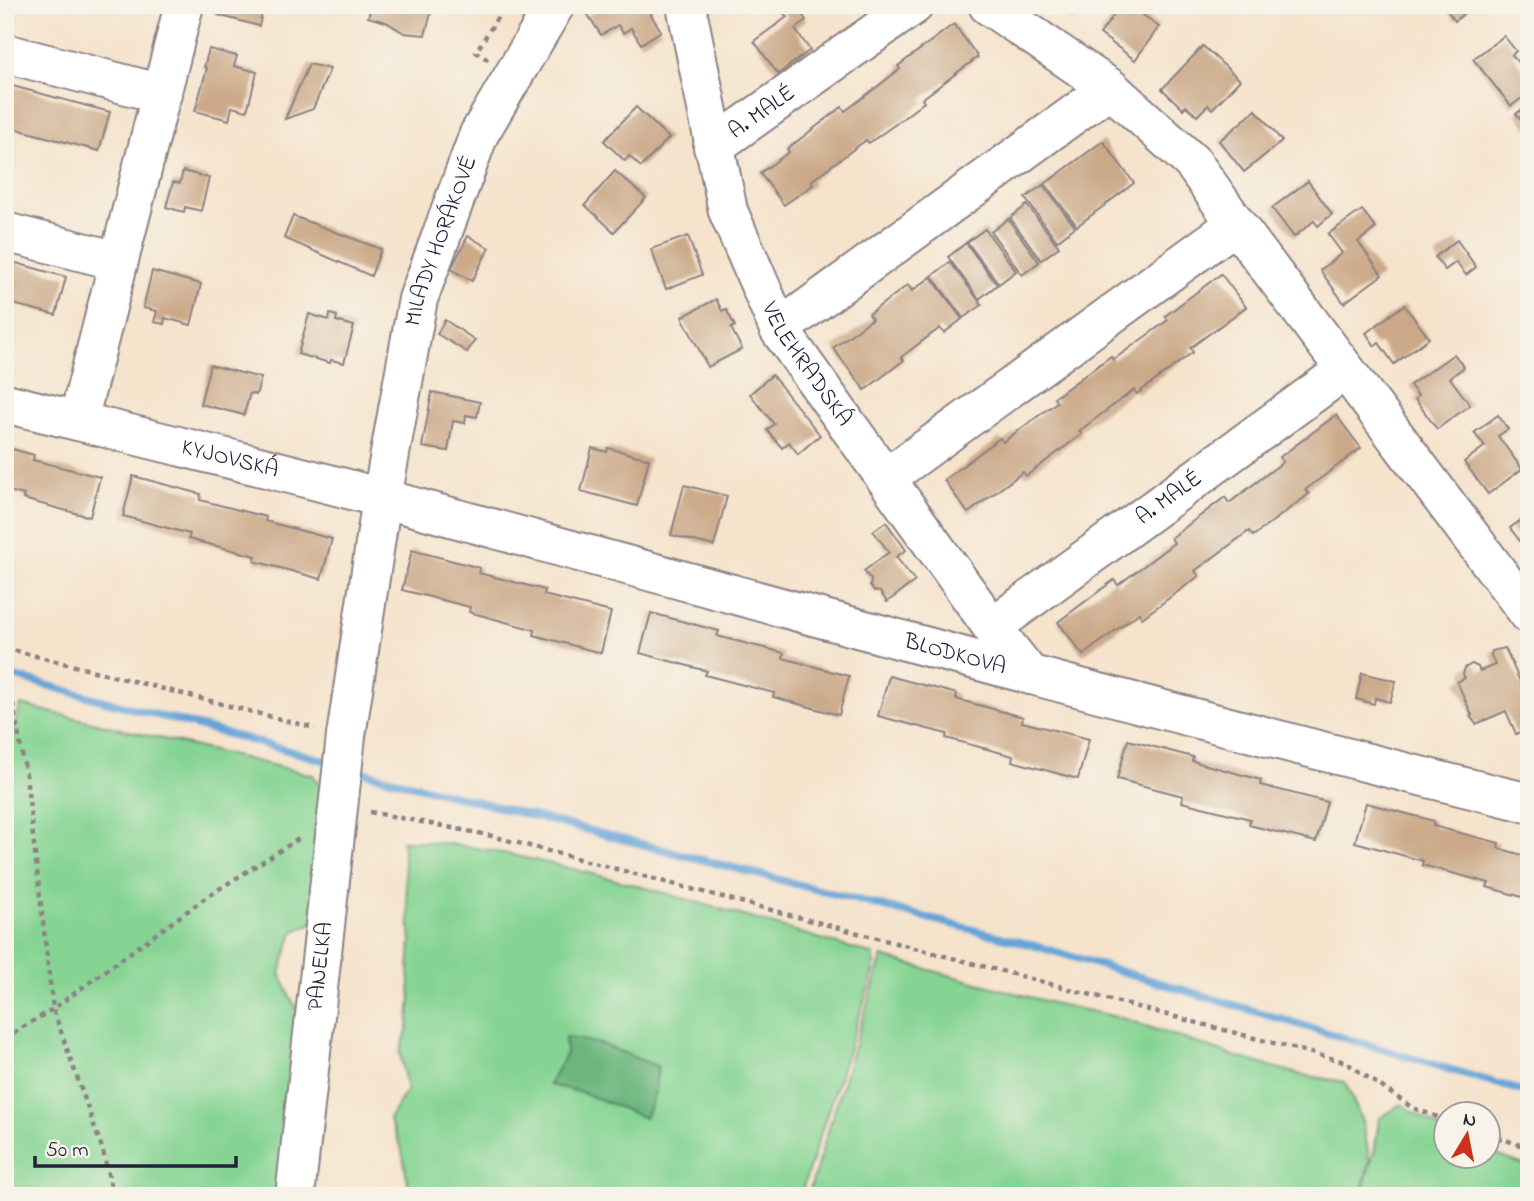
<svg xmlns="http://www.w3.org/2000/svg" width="1534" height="1201" viewBox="0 0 1534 1201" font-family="'Indie Flower',sans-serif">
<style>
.green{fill:#85d493;stroke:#547b67;stroke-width:2;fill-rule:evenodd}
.forest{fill:#6cb67d;stroke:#476c5c;stroke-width:2}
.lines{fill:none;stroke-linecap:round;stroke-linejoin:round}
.stream{stroke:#66a4d8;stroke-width:8}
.building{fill:#cba988}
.minor-casing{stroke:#8c8284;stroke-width:42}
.path{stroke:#8c8284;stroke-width:4.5;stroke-dasharray:5 5;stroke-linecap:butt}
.minor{stroke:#fff;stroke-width:38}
.labels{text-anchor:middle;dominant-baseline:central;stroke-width:6;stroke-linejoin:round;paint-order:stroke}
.street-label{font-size:23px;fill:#22223b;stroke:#f7f3e8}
</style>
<rect width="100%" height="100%" fill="#f7f3e8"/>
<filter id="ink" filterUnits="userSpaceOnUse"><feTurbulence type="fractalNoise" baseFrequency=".0143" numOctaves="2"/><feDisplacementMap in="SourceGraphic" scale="14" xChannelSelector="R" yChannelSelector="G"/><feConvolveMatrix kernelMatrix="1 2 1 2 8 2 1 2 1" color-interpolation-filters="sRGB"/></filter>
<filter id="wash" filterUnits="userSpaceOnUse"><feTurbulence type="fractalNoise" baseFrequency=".00686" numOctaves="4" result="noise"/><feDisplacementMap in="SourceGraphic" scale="28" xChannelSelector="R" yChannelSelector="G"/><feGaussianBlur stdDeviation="1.57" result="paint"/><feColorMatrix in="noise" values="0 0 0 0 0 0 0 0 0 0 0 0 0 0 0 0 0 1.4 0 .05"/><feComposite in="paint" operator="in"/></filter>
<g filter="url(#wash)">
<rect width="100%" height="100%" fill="#f5e3cc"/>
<g class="green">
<polygon points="21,705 313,775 328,797 315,922 293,932 280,973 290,997 305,1021 286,1196 5,1196 5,754"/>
<path d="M402,841C457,841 508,854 560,866C666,891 770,924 874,955V971L800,1196H424L409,1187L401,1146L389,1119L407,1090L400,1052L408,1028L411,999L409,970L411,941ZM566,1053L644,1118C613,1103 584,1092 550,1085Z"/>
<polygon points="882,957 1052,1003 1122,1018 1237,1057 1302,1075 1345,1082 1362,1121 1370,1160 1360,1196 808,1196"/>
<polygon points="1401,1104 1446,1132 1446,1156 1488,1156 1489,1152 1529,1167 1529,1196 1361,1196 1375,1148 1379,1119"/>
</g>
<polygon class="forest" points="565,1037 602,1044 658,1067 654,1096 645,1118 582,1092 549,1085 566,1053"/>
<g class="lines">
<g class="stream">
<polyline points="5,674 327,761"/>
<polyline points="359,771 1036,946 1529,1093"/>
</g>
</g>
<g id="blocks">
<g class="building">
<polygon points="221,5 264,5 259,26 218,15"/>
<polygon points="372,5 430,5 433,6 425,35 404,33 386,22 368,17"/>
<polygon points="603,5 653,5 651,15 661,31 641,44 631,28 623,33 618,25 601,35 588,15"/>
<polygon points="790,5 795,5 806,20 795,29 810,50 778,74 754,41 787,17 782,11"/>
<polygon points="1059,5 1079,5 1072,15"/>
<polygon points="1121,5 1130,5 1159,27 1135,60 1100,34"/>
<polygon points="1443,5 1474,5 1455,21"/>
<polygon points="954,24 978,57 922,99 924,102 897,123 869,143 866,140 811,181 813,185 784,205 760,173 789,152 787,149 842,107 845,111 873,90 900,69 898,66"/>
<polygon points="1504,36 1516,51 1512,55 1527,74 1529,73 1529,93 1511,106 1473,59"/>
<polygon points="1203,46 1240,80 1212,109 1208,105 1197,116 1186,106 1183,109 1162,89"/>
<polygon points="209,49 237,56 234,66 257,72 247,111 232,107 229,120 195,111 207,68 204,67"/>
<polygon points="309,64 330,69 313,109 285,119"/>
<polygon points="5,84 110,112 99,151 5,126"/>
<polygon points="1529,104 1529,130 1516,114"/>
<polygon points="636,107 669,138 641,167 629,156 625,161 604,141"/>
<polygon points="1256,110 1282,141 1244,172 1219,141"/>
<polygon points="1103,141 1134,183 1077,226 1045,184"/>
<polygon points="183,171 209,178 201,211 185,207 184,212 166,207 173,182 180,183"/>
<polygon points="615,171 646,198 614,232 585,205"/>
<polygon points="1308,181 1332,214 1318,226 1314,221 1294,237 1272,208"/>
<polygon points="1043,185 1075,227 1057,241 1025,198"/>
<polygon points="1027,205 1059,247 1041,260 1010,218"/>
<polygon points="1362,210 1376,228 1358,242 1382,275 1344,303 1320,270 1342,253 1328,234"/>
<polygon points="293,216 381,249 371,276 284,238"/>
<polygon points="1008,219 1039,262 1022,275 991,232"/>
<polygon points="985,229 1016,271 999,284 967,242"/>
<polygon points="468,236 489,248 472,281 451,269"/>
<polygon points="688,236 702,275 666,289 651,249"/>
<polygon points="1457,240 1476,267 1466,275 1456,262 1445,270 1435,257"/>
<polygon points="966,243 997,285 979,299 948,257"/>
<polygon points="5,260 66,277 56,315 5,302"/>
<polygon points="950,262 982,305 963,318 932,276"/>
<polygon points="152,271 201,284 191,325 165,318 164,324 154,322 157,311 143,308"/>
<polygon points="1221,274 1246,307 1190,348 1193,352 1137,394 1134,390 1079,431 1082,434 1026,476 1023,472 968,513 944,480 1000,438 1003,442 1057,402 1054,398 1111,356 1113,360 1168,320 1165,316"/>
<polygon points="931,277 962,319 944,333 940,328 901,357 904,360 865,390 833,348 872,319 869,314 908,285 912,291"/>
<polygon points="716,299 722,311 726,309 735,326 731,328 742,349 708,367 682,317"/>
<polygon points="1404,305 1429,338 1394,364 1379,343 1375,346 1366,333"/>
<polygon points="309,314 329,320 330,314 337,316 336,321 354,326 344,363 331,360 330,363 298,354"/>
<polygon points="445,320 475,340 467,352 437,334"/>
<polygon points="1454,354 1464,367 1450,378 1470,405 1437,429 1415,399 1418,396 1410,385"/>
<polygon points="210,365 261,378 256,395 250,393 244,415 200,404"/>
<polygon points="772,375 820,435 798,454 789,442 782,448 767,430 774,424 750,394"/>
<polygon points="432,392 480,402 477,417 466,415 465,423 453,421 448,451 422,447"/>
<polygon points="1336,415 1361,448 1305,490 1309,494 1253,536 1249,531 1195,571 1199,576 1142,618 1139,613 1083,655 1058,622 1114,580 1118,585 1174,543 1171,538 1225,497 1229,503 1283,462 1280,457"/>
<polygon points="1498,415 1508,429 1498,436 1522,469 1488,494 1464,462 1485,446 1474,433"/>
<polygon points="5,447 34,455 33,460 100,477 90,517 23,499 24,495 5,490"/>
<polygon points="592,448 607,452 608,448 649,459 637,506 581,491"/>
<polygon points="133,476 201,494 200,500 266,517 265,521 332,539 321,579 254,561 256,556 188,539 190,534 123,516"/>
<polygon points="684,485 727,496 714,546 671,535"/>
<polygon points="1529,514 1529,553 1510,528"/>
<polygon points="886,522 906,550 896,557 915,581 887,602 880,592 874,591 870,586 871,580 864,571 889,552 873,531"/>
<polygon points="412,550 480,568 479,573 545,590 544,595 611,612 601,653 534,635 535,630 469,612 470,607 402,590"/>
<polygon points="651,613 719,631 717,636 784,653 783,658 849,676 839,715 773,697 774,693 705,675 707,671 640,653"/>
<polygon points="1505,648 1529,701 1529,728 1516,734 1506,711 1476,724 1470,716 1472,715 1457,682 1465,678 1463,674 1465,668 1472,664 1478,667 1480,671 1495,665 1491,655 1492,651"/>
<polygon points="1362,673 1396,681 1390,702 1375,698 1374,704 1356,699"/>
<polygon points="889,676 957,694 956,699 1023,717 1022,722 1089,739 1078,779 1012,761 1013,756 946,738 947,734 878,716"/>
<polygon points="1128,740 1193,757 1192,761 1261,780 1260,785 1327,802 1316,842 1249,825 1250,819 1182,802 1183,796 1117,779"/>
<polygon points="1366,803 1434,821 1433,826 1499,843 1498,848 1529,857 1529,899 1487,887 1489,883 1422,865 1423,861 1355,842"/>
</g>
</g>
</g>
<g filter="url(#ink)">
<use href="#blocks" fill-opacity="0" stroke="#8c8284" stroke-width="2"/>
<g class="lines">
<defs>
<g id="minor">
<path id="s1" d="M184,5L78,421C180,447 283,471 385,499C766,603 1146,709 1529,803"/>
<path id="s2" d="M686,5L728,211L779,329L992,627L1030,675"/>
<polyline points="988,5 1110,88 1193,163 1236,224 1529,614"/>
<polyline points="5,53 162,94"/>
<path id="s3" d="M713,147L914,5"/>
<polyline points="5,232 118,261"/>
<polyline points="779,329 1110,88"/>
<polyline points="5,403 78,421"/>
<polyline points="886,478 1236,224"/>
<path id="s4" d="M992,627L1345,370"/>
<path id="s5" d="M295,1196L346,736L382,498L418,299L479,134L555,5"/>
</g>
</defs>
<use href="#minor" class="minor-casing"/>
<g class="path">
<polyline points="488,60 476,52 505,5"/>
<polyline points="5,648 315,728"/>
<polyline points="5,697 13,704 26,775 53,1009 103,1151 113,1196"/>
<polyline points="370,812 488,835 1345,1062 1413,1108 1446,1120"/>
<polyline points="5,1038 53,1009 208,896 303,836"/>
<polyline points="1488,1134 1529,1148"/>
</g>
<use href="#minor" class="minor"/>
</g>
</g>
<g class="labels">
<g class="street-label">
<text stroke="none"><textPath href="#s3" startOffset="60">A. MALÉ</textPath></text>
<text stroke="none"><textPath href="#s5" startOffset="968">MILADY HORÁKOVÉ</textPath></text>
<text stroke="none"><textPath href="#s2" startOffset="383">VELEHRADSKÁ</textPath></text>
<text stroke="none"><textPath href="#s1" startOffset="586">KYJOVSKÁ</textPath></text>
<text stroke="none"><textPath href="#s4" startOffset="219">A. MALÉ</textPath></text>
<text stroke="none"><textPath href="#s1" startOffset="1337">BLODKOVA</textPath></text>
<text stroke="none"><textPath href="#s5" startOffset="231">PANELKA</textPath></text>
</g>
</g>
<rect width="1534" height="1201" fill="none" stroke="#f7f3e8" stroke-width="28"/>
<g transform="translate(1467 1135) rotate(10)"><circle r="33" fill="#f7f3e8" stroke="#a29fa3" stroke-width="2"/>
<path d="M0-5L12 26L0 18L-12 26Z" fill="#c8321e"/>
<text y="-10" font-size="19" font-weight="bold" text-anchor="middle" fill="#22223b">N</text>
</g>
<path d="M35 1156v10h201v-10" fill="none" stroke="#22223b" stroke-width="3.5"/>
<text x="46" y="1156" font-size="21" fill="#22223b" stroke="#f7f3e8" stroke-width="5" paint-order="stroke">50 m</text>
</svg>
